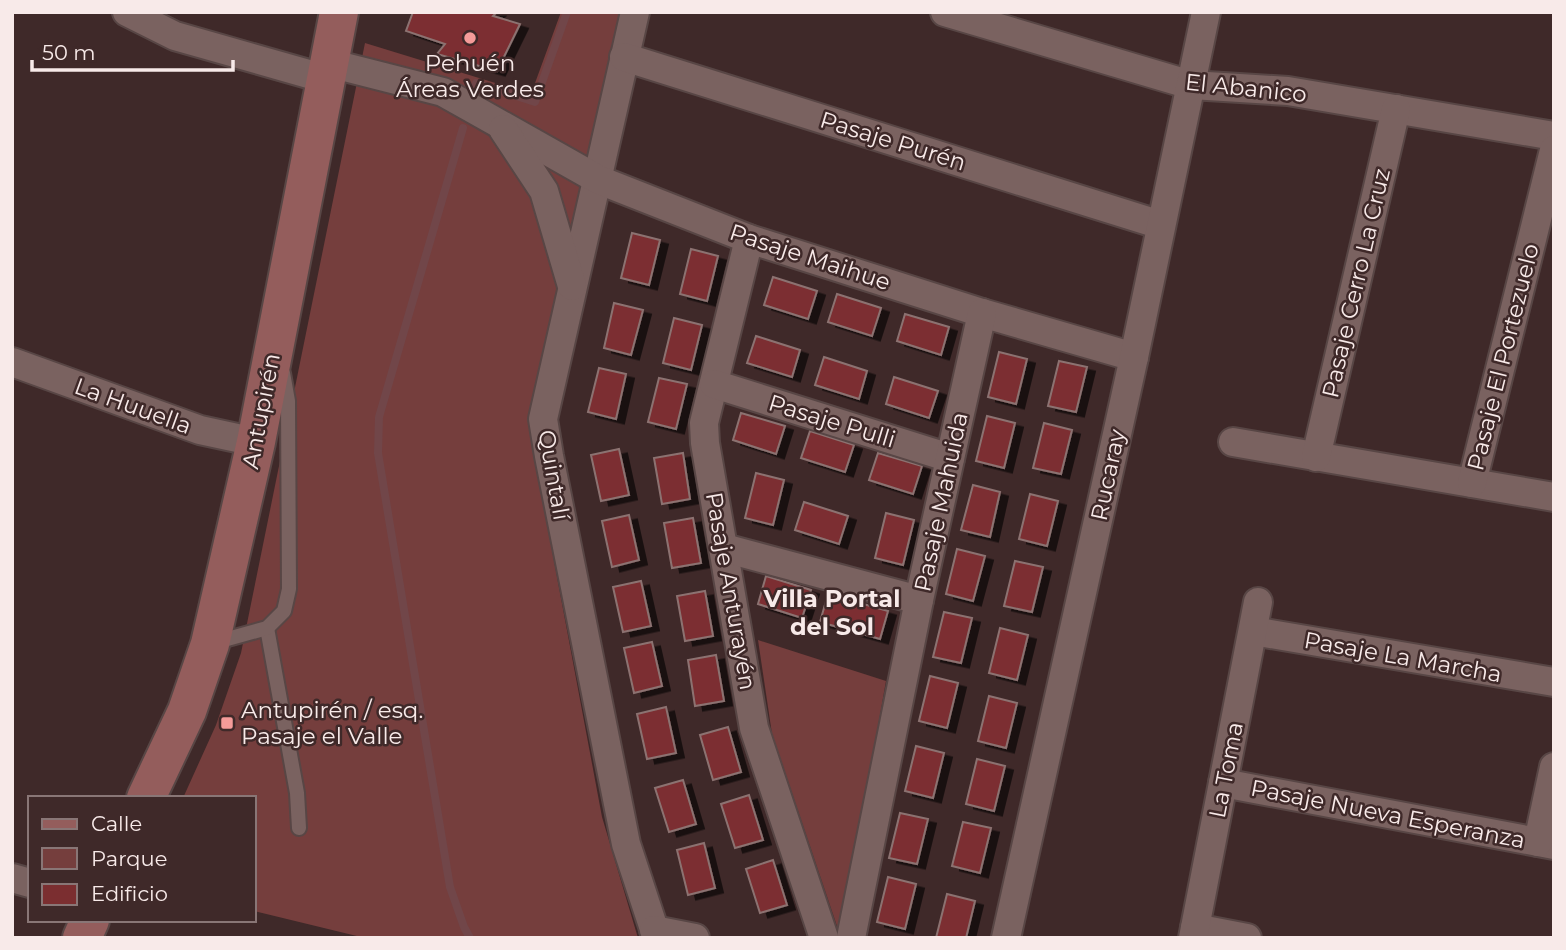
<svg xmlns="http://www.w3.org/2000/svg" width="1566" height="950" viewBox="0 0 1566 950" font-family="Montserrat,sans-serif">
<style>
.green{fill:#753e3d}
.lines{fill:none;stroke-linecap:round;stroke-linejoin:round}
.stream{stroke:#714649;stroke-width:8}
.building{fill:#7b2e30;stroke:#8c7271;stroke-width:2;filter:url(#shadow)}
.lane-casing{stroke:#584645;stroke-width:18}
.street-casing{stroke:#584645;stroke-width:32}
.secondary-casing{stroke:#584645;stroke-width:42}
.lane{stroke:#7a6260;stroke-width:14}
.street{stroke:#7a6260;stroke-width:28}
.secondary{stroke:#945d5c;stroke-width:38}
.poi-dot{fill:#f59b99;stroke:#3f2929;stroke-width:2.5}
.labels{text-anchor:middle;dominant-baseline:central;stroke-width:5;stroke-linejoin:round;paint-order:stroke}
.poi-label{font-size:23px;fill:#f8eae9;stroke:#3f2929}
.street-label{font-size:23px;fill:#f8eae9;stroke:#3f2929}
.neighbourhood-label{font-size:24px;font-weight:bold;fill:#f8eae9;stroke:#3f2929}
</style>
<defs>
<filter id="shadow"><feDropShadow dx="8" dy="4.5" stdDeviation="0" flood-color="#0009"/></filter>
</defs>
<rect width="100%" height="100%" fill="#3f2929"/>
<g class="green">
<polygon points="561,12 620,12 532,402 531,438 602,817 638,938 365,938 254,911 254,798 183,798 216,725 241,653 365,43 531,94"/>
<polygon points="758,640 886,681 841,938 772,734"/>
</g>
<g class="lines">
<g class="stream">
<polyline points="475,85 476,83 535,102 567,12"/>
<polyline points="463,128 379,417 378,453 450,887 464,927 470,938"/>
</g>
</g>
<g class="building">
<polygon points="413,12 497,12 493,16 520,24 497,71 437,54 445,44 406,31"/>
<polygon points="632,233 660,240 649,285 621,278"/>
<polygon points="691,249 718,256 707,301 680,294"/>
<polygon points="773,277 817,291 808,319 764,305"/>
<polygon points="837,294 881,308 872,336 828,322"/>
<polygon points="614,303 643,310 631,355 604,348"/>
<polygon points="905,314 949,327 941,355 897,341"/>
<polygon points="674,318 702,325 691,370 663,363"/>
<polygon points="756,336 800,350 792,377 747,363"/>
<polygon points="999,352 1027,359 1016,404 988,397"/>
<polygon points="824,357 867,371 859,399 815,385"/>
<polygon points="1059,361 1087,367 1076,412 1048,406"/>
<polygon points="599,368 626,374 616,419 588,412"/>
<polygon points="894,377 938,391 929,418 886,404"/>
<polygon points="659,378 687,384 676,429 648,422"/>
<polygon points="741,413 785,426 776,454 733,440"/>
<polygon points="987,416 1015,423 1004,468 976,461"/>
<polygon points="1044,423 1072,430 1061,474 1033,468"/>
<polygon points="810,431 854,445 845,472 801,458"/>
<polygon points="619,449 629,495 601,501 591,455"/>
<polygon points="683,453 690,499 662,504 654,458"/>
<polygon points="878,453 922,466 913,494 869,480"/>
<polygon points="756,473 784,480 773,525 745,518"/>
<polygon points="973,485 1000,492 990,537 961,530"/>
<polygon points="1030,494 1058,501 1047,546 1019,539"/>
<polygon points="804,502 848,516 839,544 795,530"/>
<polygon points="886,513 914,520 903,565 875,558"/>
<polygon points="629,515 639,560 612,567 602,521"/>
<polygon points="693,518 701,563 672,568 664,523"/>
<polygon points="957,549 985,556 973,601 946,594"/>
<polygon points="1015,561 1043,567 1032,612 1004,606"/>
<polygon points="766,576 811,590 802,618 758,604"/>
<polygon points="641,581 651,626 623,632 613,587"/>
<polygon points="705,591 713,636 685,641 677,596"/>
<polygon points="828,594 888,611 880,639 820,622"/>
<polygon points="944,612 972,618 961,663 933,657"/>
<polygon points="1000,628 1028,635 1017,680 989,673"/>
<polygon points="652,642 662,686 634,693 624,648"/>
<polygon points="716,655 724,701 695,706 688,660"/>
<polygon points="930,676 958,683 947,728 919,721"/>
<polygon points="989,696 1017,703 1006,748 978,741"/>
<polygon points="666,707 676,753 647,759 637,714"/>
<polygon points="728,727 741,772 713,780 700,735"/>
<polygon points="916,746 944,753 933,798 905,791"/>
<polygon points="977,759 1005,766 994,811 966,804"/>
<polygon points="683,780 696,824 669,832 655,788"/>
<polygon points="749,795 763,840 735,848 721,804"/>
<polygon points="900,813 928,819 917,864 889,858"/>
<polygon points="963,822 991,828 980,873 952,866"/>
<polygon points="704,843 715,888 688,895 677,850"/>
<polygon points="773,860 787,905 760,913 746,869"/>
<polygon points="888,877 916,884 905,929 877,922"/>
<polygon points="947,894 975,901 966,938 936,938"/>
</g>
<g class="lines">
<defs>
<g id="lane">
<polyline points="267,628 297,793 299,828"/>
<polyline points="213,643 267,628 284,611 289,589 288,401 283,373"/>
</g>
<g id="street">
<polyline points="127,12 175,36 326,79"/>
<polyline points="635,12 543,419 549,456 626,844 657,938"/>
<polyline points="945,12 1191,85 1288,91 1554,136"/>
<polyline points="624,57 1161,225"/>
<polyline points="329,63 443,92 599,180 749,239 982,313 1134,357"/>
<polyline points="503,129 544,191 572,286"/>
<polyline points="749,239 704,423 705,443 754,728 824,938"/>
<polyline points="12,362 200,430 256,442"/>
<polyline points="714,384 950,458"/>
<polyline points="1233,442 1554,497"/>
<polyline points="1316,457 1396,109"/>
<polyline points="1472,483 1554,150"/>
<polyline points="724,548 919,600"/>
<polyline points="1253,631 1554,682"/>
<polyline points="1223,783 1554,845"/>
<polyline points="1538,842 1554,767"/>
<polyline points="12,878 30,883"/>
<polyline points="1195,928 1247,938"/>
<polyline points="654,930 695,938"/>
<polyline points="851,938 919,600 982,313"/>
<polyline points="1006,938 1134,357 1206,12"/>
<polyline points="1193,938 1258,602"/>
</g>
<g id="secondary">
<polyline points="146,798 187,711 210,644 256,442 339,12"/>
<polyline points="82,938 90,920"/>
</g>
</defs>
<use href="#lane" class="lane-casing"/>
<use href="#street" class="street-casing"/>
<use href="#secondary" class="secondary-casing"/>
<use href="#lane" class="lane"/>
<use href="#street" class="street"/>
<use href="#secondary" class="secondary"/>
</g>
<g class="poi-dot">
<circle cx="470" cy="38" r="7"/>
<rect x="220" y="716" width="14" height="14" rx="3.5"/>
</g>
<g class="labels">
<g class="poi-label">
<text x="470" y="63">Pehuén<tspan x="470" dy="26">Áreas Verdes</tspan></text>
<text x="241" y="710" text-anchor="start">Antupirén / esq.<tspan x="241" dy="26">Pasaje el Valle</tspan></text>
</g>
<g class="street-label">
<text transform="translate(1246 88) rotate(6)">El Abanico</text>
<text transform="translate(893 141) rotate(17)">Pasaje Purén</text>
<text transform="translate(810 257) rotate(18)">Pasaje Maihue</text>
<text transform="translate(1356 283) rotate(-77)">Pasaje Cerro La Cruz</text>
<text transform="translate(1503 357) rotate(-76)">Pasaje El Portezuelo</text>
<text transform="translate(133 406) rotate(20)">La Huuella</text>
<text transform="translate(261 411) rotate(-79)">Antupirén</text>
<text transform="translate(832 421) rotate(17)">Pasaje Pulli</text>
<text transform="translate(554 475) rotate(80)">Quintalí</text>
<text transform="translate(1108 475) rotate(-78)">Rucaray</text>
<text transform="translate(941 502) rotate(-78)">Pasaje Mahuida</text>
<text transform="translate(731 591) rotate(80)">Pasaje Anturayén</text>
<text transform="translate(1403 657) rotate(10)">Pasaje La Marcha</text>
<text transform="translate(1226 770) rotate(-79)">La Toma</text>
<text transform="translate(1388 814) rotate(11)">Pasaje Nueva Esperanza</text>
</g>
<g class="neighbourhood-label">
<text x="832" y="598">Villa Portal<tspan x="832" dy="28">del Sol</tspan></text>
</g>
</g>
<rect width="1566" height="950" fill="none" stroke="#f8eae9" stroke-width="28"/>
<rect x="28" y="796" width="228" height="126" fill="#3f2929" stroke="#897676" stroke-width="2"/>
<rect x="42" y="819" width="35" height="10" fill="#945d5c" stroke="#897676" stroke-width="2"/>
<text x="91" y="831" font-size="21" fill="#f8eae9">Calle</text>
<rect x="42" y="848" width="35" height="21" fill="#753e3d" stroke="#897676" stroke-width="2"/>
<text x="91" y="866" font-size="21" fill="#f8eae9">Parque</text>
<rect x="42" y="884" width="35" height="21" fill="#7b2e30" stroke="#897676" stroke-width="2"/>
<text x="91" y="901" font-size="21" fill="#f8eae9">Edificio</text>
<path d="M32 60v10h201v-10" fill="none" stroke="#f8eae9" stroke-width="3.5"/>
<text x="42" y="60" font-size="21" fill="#f8eae9" stroke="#3f2929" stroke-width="5" paint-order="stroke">50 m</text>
</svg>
